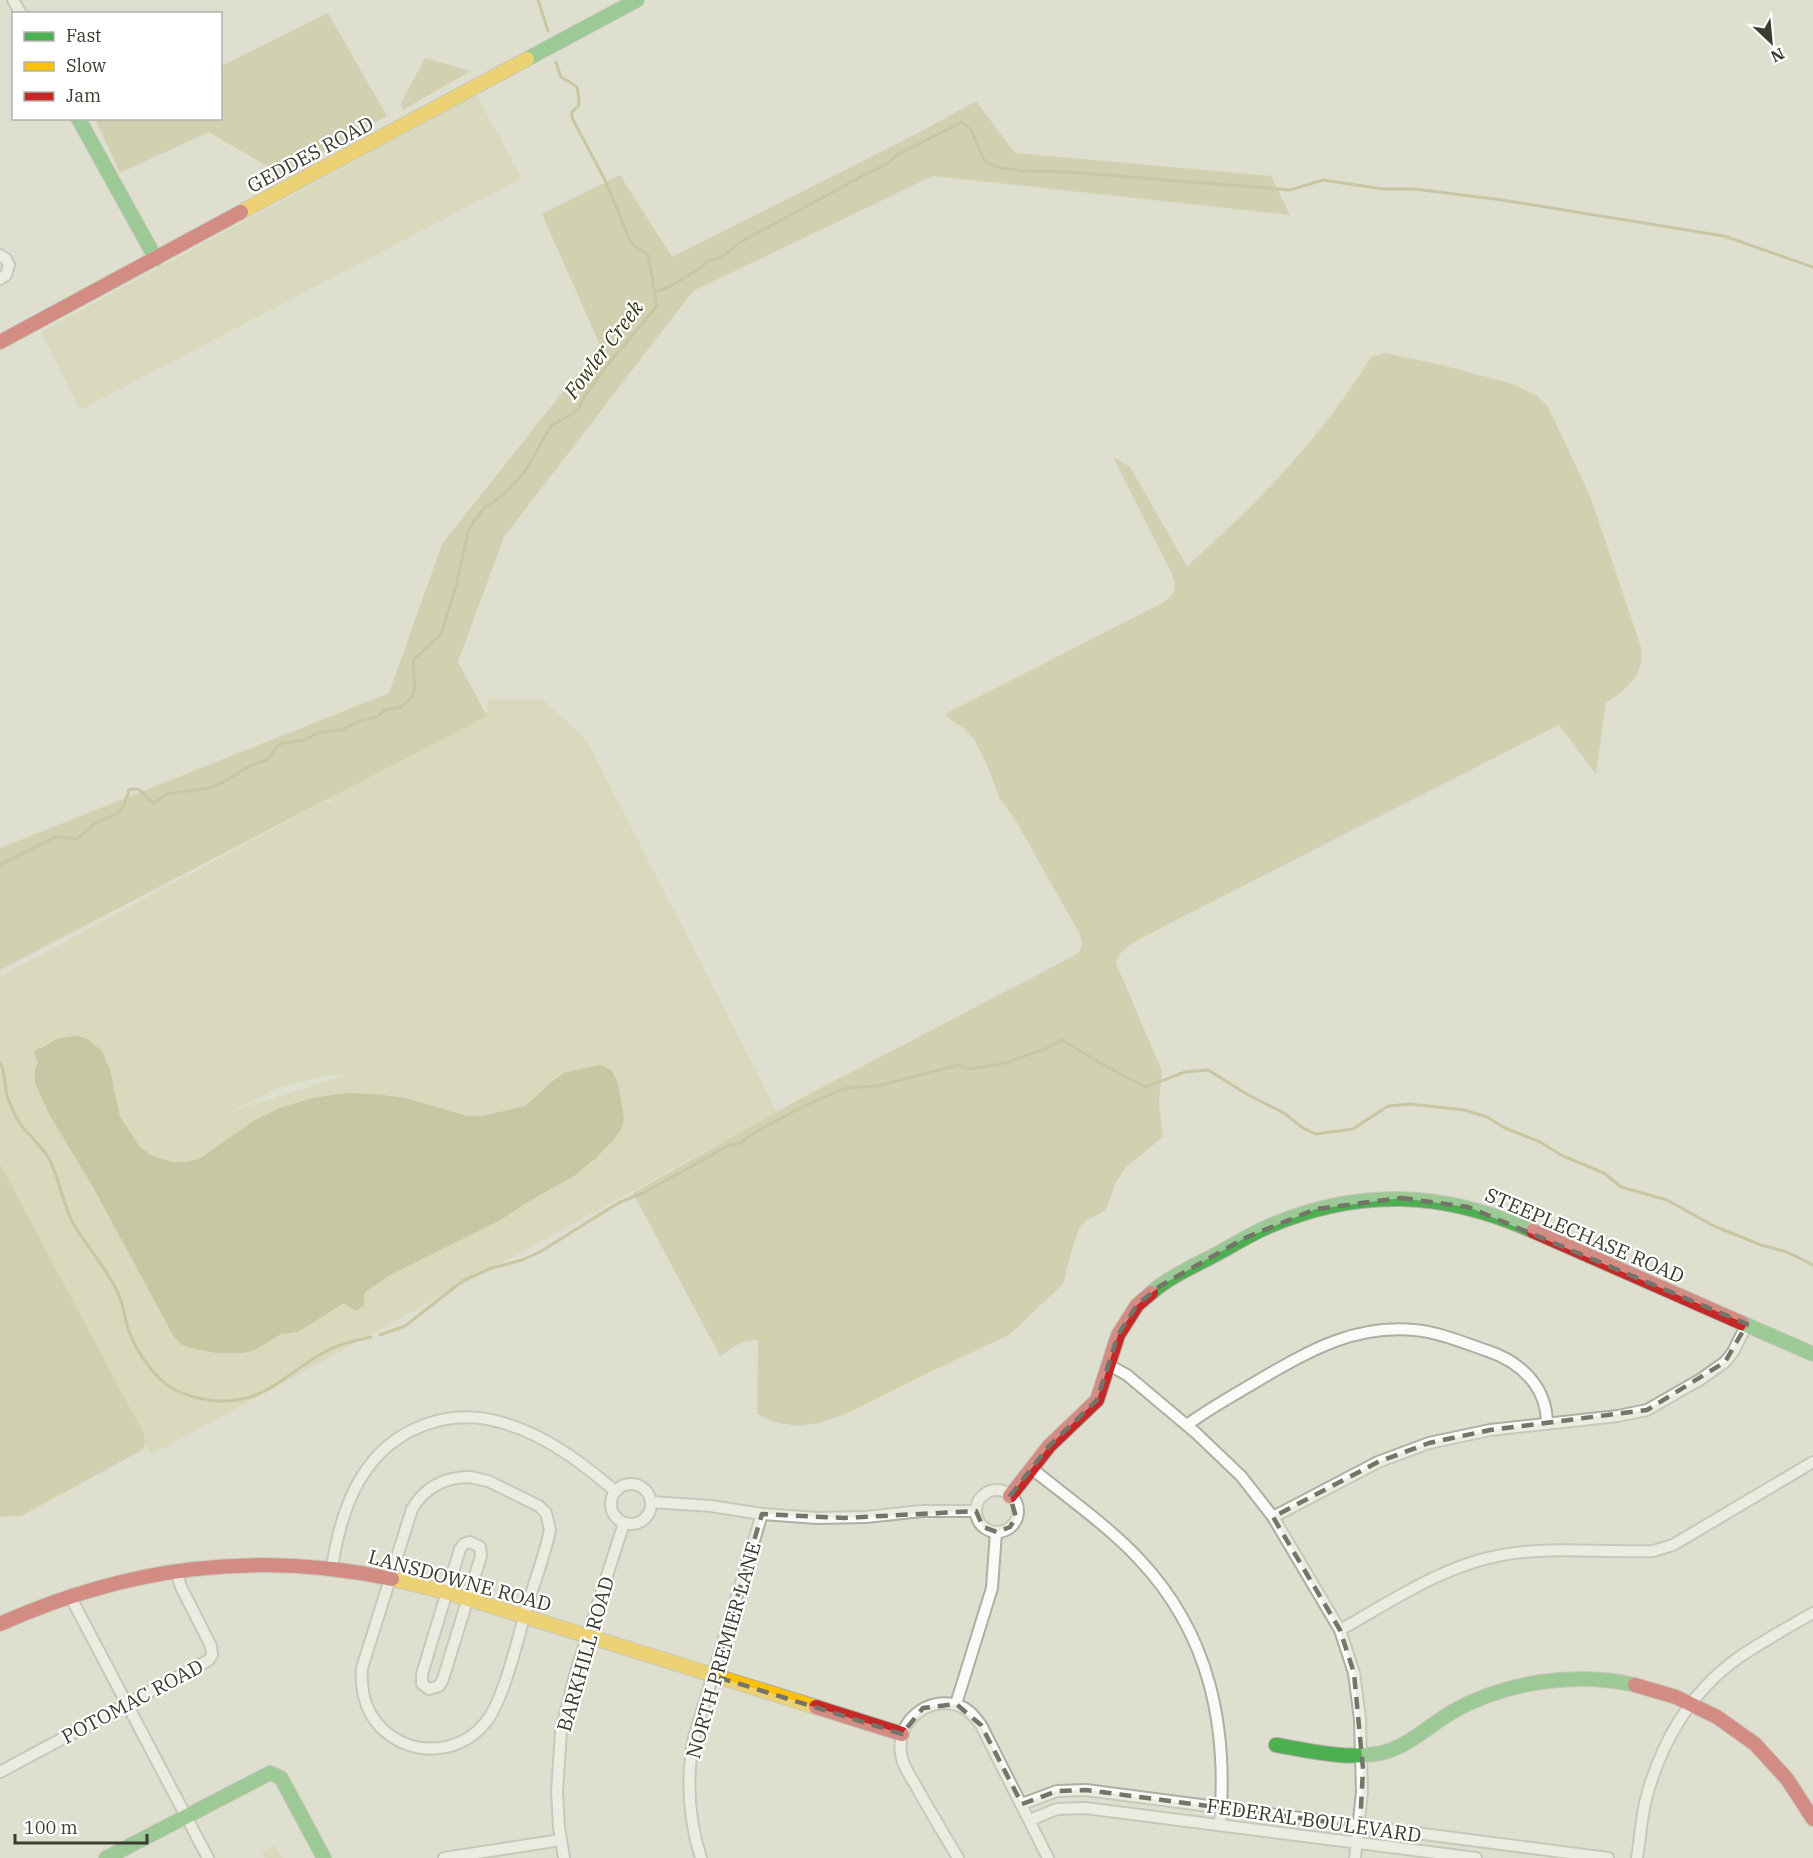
<svg xmlns="http://www.w3.org/2000/svg" width="1813" height="1858" viewBox="0 0 1813 1858" font-family="'IBM Plex Serif',serif">
<style>
.green{fill:#d2d2a7;fill-rule:evenodd}
.forest{fill:#c2c28e}
.water{fill:#acab6d}
.lines{fill:none;stroke-linecap:round;stroke-linejoin:round}
.stream{stroke:#acab6d;stroke-width:3}
.street-casing{stroke:#aeaea1;stroke-width:14}
.fast-casing{stroke:#aeaea1;stroke-width:16}
.slow-casing{stroke:#aeaea1;stroke-width:16}
.jam-casing{stroke:#aeaea1;stroke-width:16}
.street{stroke:#fafaf8;stroke-width:10}
.fast{stroke:#4caf50;stroke-width:14}
.slow{stroke:#ffc107;stroke-width:14}
.jam{stroke:#c62828;stroke-width:14}
.marked{fill:none;stroke:#747468;stroke-width:4.5;stroke-dasharray:12 8;stroke-linejoin:round}
.labels{text-anchor:middle;dominant-baseline:central;stroke-width:4.5;stroke-linejoin:round;paint-order:stroke}
.street-label{font-size:20px;fill:#3b3b30;stroke:#fff}
.water-label{font-size:21px;font-style:italic;fill:#353410;stroke:#fff}
</style>
<rect width="100%" height="100%" fill="#dedfcf"/>
<g class="green">
<polygon points="476,95 522,178 80,410 41,332"/>
<path d="M488,699H542L586,739L777,1112L151,1455L0,1164V977L323,802L331,803L329,798L486,716ZM327,1075H347L229,1112L280,1087Z"/>
<polygon points="275,1845 283,1858 265,1858 261,1852"/>
</g>
<g class="forest">
<polygon points="328,13 387,116 282,175 209,132 120,173 95,119 220,118 221,66"/>
<polygon points="425,58 471,71 403,110 401,103"/>
<polygon points="976,101 1015,153 1271,176 1290,215 933,176 693,291 504,537 458,662 487,716 0,970 0,848 389,693 442,544 600,345 542,214 620,175 672,257 924,130"/>
<path d="M1385,353L1438,364L1513,384L1537,396L1548,407L1591,498L1641,647C1645,675 1627,689 1606,703L1596,774L1559,725L1147,935C1134,943 1120,948 1116,963L1162,1071L1159,1103L1163,1137L1126,1167L1116,1182L1106,1210L1086,1221L1079,1229L1072,1249L1063,1284L1009,1335L934,1370L850,1412L820,1423L797,1426L774,1422L757,1414L758,1341C745,1337 731,1349 720,1356L633,1193L796,1101L1077,954C1084,947 1082,941 1079,933L1016,821L1000,799L986,763L974,739L965,729L951,720L945,714L1162,603C1175,594 1177,589 1172,574L1113,457L1130,467L1187,566C1257,504 1322,437 1371,357Z"/>
<polygon points="0,1164 145,1436 144,1449 21,1516 0,1517"/>
</g>
<path class="water" d="M76,1036L86,1038L102,1051L110,1070L120,1117L140,1147L152,1156L173,1162H185L199,1159L255,1120L280,1108L312,1098L346,1093L375,1094L405,1098L467,1116H482L525,1106L554,1080L564,1073L598,1065L604,1066L612,1071L618,1083L624,1118L622,1128L614,1139L596,1158L574,1176L531,1200L499,1221L390,1275L364,1293V1306L355,1311L344,1303L298,1332L281,1334L255,1350L244,1353H217L190,1348L181,1344L174,1337L93,1187L49,1114L35,1083V1069L38,1062L34,1054L36,1049C44,1048 48,1044 55,1040C61,1037 69,1037 76,1036Z"/>
<g class="lines">
<g class="stream">
<polyline points="538,0 548,31"/>
<polyline points="654,292 669,287 696,271 708,261 722,257 739,243 864,175 887,164 897,155 962,122 971,130 985,162 1001,168 1023,171 1069,172 1290,190 1323,180 1383,189 1415,189 1502,200 1724,236 1813,267"/>
<path d="M0,865L56,837L77,839L94,824L118,813L124,806L129,790C143,785 144,798 154,803L167,794L209,788L222,783L250,766L269,759L275,748L282,743L304,740L320,732L342,730L360,721L377,717L385,710L401,707L410,699L415,690L413,660L441,634L456,586L468,532L473,523L484,508L502,496L524,473L551,426L577,411L584,397L609,363L657,306L648,255L631,243L604,178L572,118V112L579,105C578,81 577,88 561,77L556,62"/>
<path d="M0,1062C7,1075 3,1088 9,1101C12,1108 15,1116 19,1122C27,1134 40,1144 48,1157C60,1178 62,1203 74,1225C89,1250 109,1271 120,1298C124,1308 125,1319 128,1329C135,1348 146,1365 160,1379C176,1395 206,1402 227,1401C270,1399 289,1371 323,1353C338,1344 354,1341 371,1337"/>
<polyline points="380,1335 405,1326 464,1280 492,1268 522,1260 540,1252 618,1203 645,1192 730,1145 739,1144 754,1133 800,1108 836,1092 848,1088 878,1086 958,1065 968,1069 1002,1064 1045,1049 1062,1040 1102,1064 1145,1087 1185,1072 1208,1070 1250,1096 1284,1113 1303,1128 1316,1134 1353,1129 1388,1106 1410,1104 1464,1110 1487,1117 1505,1128 1540,1142 1563,1156 1604,1173 1621,1187 1667,1200 1714,1226 1761,1245 1787,1252 1813,1265"/>
</g>
<defs>
<g id="street">
<polyline points="13,0 21,14"/>
<polyline points="0,255 6,259 9,265 6,275 0,279"/>
<polyline points="1109,1365 1127,1375 1196,1433 1241,1476 1273,1517 1340,1630 1354,1673 1360,1719 1362,1792 1355,1858"/>
<path d="M1187,1425C1211,1407 1238,1393 1264,1377C1313,1349 1355,1325 1414,1330C1439,1332 1464,1343 1488,1351C1521,1362 1547,1387 1547,1424"/>
<path d="M1031,1468C1068,1498 1107,1525 1139,1559C1210,1634 1228,1726 1220,1825"/>
<path d="M470,1477L488,1481L539,1506L546,1513L550,1530C544,1559 532,1588 524,1617C517,1643 502,1704 485,1723C462,1751 421,1757 391,1736C368,1720 360,1695 362,1668L412,1509C425,1487 445,1477 470,1477Z"/>
<circle cx="631" cy="1504" r="20"/>
<circle cx="997" cy="1511" r="21"/>
<polyline points="652,1502 711,1506 762,1514 817,1518 866,1517 922,1511 976,1511"/>
<polyline points="1273,1517 1378,1462 1429,1443 1490,1430 1618,1416 1647,1410 1701,1379 1725,1362 1733,1352 1747,1324"/>
<polygon points="470,1542 480,1547 481,1556 443,1679 439,1686 429,1689 422,1684 422,1674 460,1549 464,1544"/>
<path d="M332,1568C341,1507 363,1446 427,1424C453,1415 477,1415 503,1423C546,1435 582,1463 615,1491"/>
<polyline points="70,1596 208,1858"/>
<path d="M1340,1630C1392,1601 1442,1566 1502,1555C1551,1546 1603,1553 1653,1551L1673,1545L1813,1462"/>
<polyline points="956,1704 992,1588 996,1532"/>
<polyline points="0,1772 209,1660 212,1655 211,1646 181,1587 176,1571"/>
<polyline points="1022,1804 1057,1791 1086,1790 1608,1858"/>
<polyline points="1030,1820 1057,1809 1085,1808 1476,1858"/>
<polyline points="444,1858 561,1840"/>
<polyline points="564,1858 559,1827 557,1792 561,1731 575,1675 624,1523"/>
<path d="M701,1858C688,1818 686,1779 694,1737L762,1514"/>
<path d="M958,1858C944,1834 929,1810 916,1786C910,1776 902,1765 901,1753C896,1722 927,1696 957,1705C968,1708 974,1716 981,1725L1048,1858"/>
<path d="M1637,1858C1640,1840 1641,1821 1645,1803C1659,1746 1689,1693 1738,1658C1762,1642 1788,1627 1813,1613"/>
</g>
<g id="fast">
<polyline points="527,59 637,0"/>
<polyline points="78,118 156,259"/>
<path d="M1151,1293C1171,1275 1199,1264 1222,1251C1237,1243 1251,1234 1267,1227C1359,1187 1443,1191 1533,1231"/>
<polyline points="1742,1323 1813,1354"/>
<path d="M1276,1745C1311,1751 1350,1761 1385,1752C1410,1745 1430,1725 1452,1712C1504,1682 1576,1671 1635,1685"/>
<polyline points="106,1858 270,1773 281,1778 324,1858"/>
</g>
<g id="slow">
<polyline points="241,212 527,59"/>
<polyline points="392,1579 446,1592 816,1707"/>
</g>
<g id="jam">
<polyline points="0,342 241,212"/>
<polyline points="1533,1231 1742,1323"/>
<polyline points="1010,1496 1049,1446 1097,1400 1118,1335 1137,1305 1151,1293"/>
<path d="M0,1624C127,1567 255,1550 392,1579"/>
<polyline points="1635,1685 1676,1697 1717,1717 1755,1744 1787,1779 1813,1819"/>
<polyline points="816,1707 902,1734"/>
</g>
</defs>
<use href="#street" class="street-casing"/>
<use href="#fast" class="fast-casing"/>
<use href="#slow" class="slow-casing"/>
<use href="#jam" class="jam-casing"/>
<use href="#street" class="street"/>
<use href="#fast" class="fast"/>
<use href="#slow" class="slow"/>
<use href="#jam" class="jam"/>
</g>
<path d="M0 0H1813V1858H0ZM1401,1198L1468,1207L1747,1324L1725,1362L1647,1410L1490,1430L1429,1443L1378,1462L1273,1517L1340,1630L1354,1673L1363,1769L1360,1826L1086,1790L1057,1791L1022,1804L981,1725L956,1704L923,1708L902,1734L714,1676L762,1514L844,1518L976,1511L983,1527L997,1532L1010,1527L1016,1517L1010,1496L1049,1446L1097,1400L1118,1335L1137,1305L1160,1286L1245,1238L1316,1209Z" fill="#dedfcf" fill-opacity=".55" fill-rule="evenodd"/>
<path class="marked" d="M1401,1198L1468,1207L1747,1324L1725,1362L1647,1410L1490,1430L1429,1443L1378,1462L1273,1517L1340,1630L1354,1673L1363,1769L1360,1826L1086,1790L1057,1791L1022,1804L981,1725L956,1704L923,1708L902,1734L714,1676L762,1514L844,1518L976,1511L983,1527L997,1532L1010,1527L1016,1517L1010,1496L1049,1446L1097,1400L1118,1335L1137,1305L1160,1286L1245,1238L1316,1209Z"/>
<g class="labels">
<g class="street-label">
<text transform="translate(310 154) rotate(-28)">GEDDES ROAD</text>
<text transform="translate(1585 1235) rotate(23)">STEEPLECHASE ROAD</text>
<text transform="translate(460 1580) rotate(15)">LANSDOWNE ROAD</text>
<text transform="translate(723 1650) rotate(-74)">NORTH PREMIER LANE</text>
<text transform="translate(585 1654) rotate(-74)">BARKHILL ROAD</text>
<text transform="translate(132 1701) rotate(-28)">POTOMAC ROAD</text>
<text transform="translate(1314 1820) rotate(8)">FEDERAL BOULEVARD</text>
</g>
<g class="water-label">
<text transform="translate(603 349) rotate(-53)">Fowler Creek</text>
</g>
</g>
<rect x="12" y="12" width="210" height="108" fill="#ffffff" stroke="#b1b1ac" stroke-width="1.5"/>
<rect x="24" y="32" width="30" height="9" fill="#4caf50" stroke="#b1b1ac" stroke-width="1.5"/>
<text x="66" y="42" font-size="18" fill="#3b3b30">Fast</text>
<rect x="24" y="62" width="30" height="9" fill="#ffc107" stroke="#b1b1ac" stroke-width="1.5"/>
<text x="66" y="72" font-size="18" fill="#3b3b30">Slow</text>
<rect x="24" y="92" width="30" height="9" fill="#c62828" stroke="#b1b1ac" stroke-width="1.5"/>
<text x="66" y="102" font-size="18" fill="#3b3b30">Jam</text>
<g transform="translate(1771 42) rotate(154)" stroke="#ffffff" stroke-width="4.5" paint-order="stroke">
<path d="M0-4.5L10 22L0 15L-10 22Z" fill="#3b3b30"/>
<text y="-9" font-size="16" font-weight="bold" text-anchor="middle" fill="#3b3b30">N</text>
</g>
<path d="M15 1834v9h132v-9" fill="none" stroke="#3b3b30" stroke-width="3"/>
<text x="24" y="1834" font-size="18" fill="#3b3b30" stroke="#ffffff" stroke-width="4.5" paint-order="stroke">100 m</text>
</svg>
